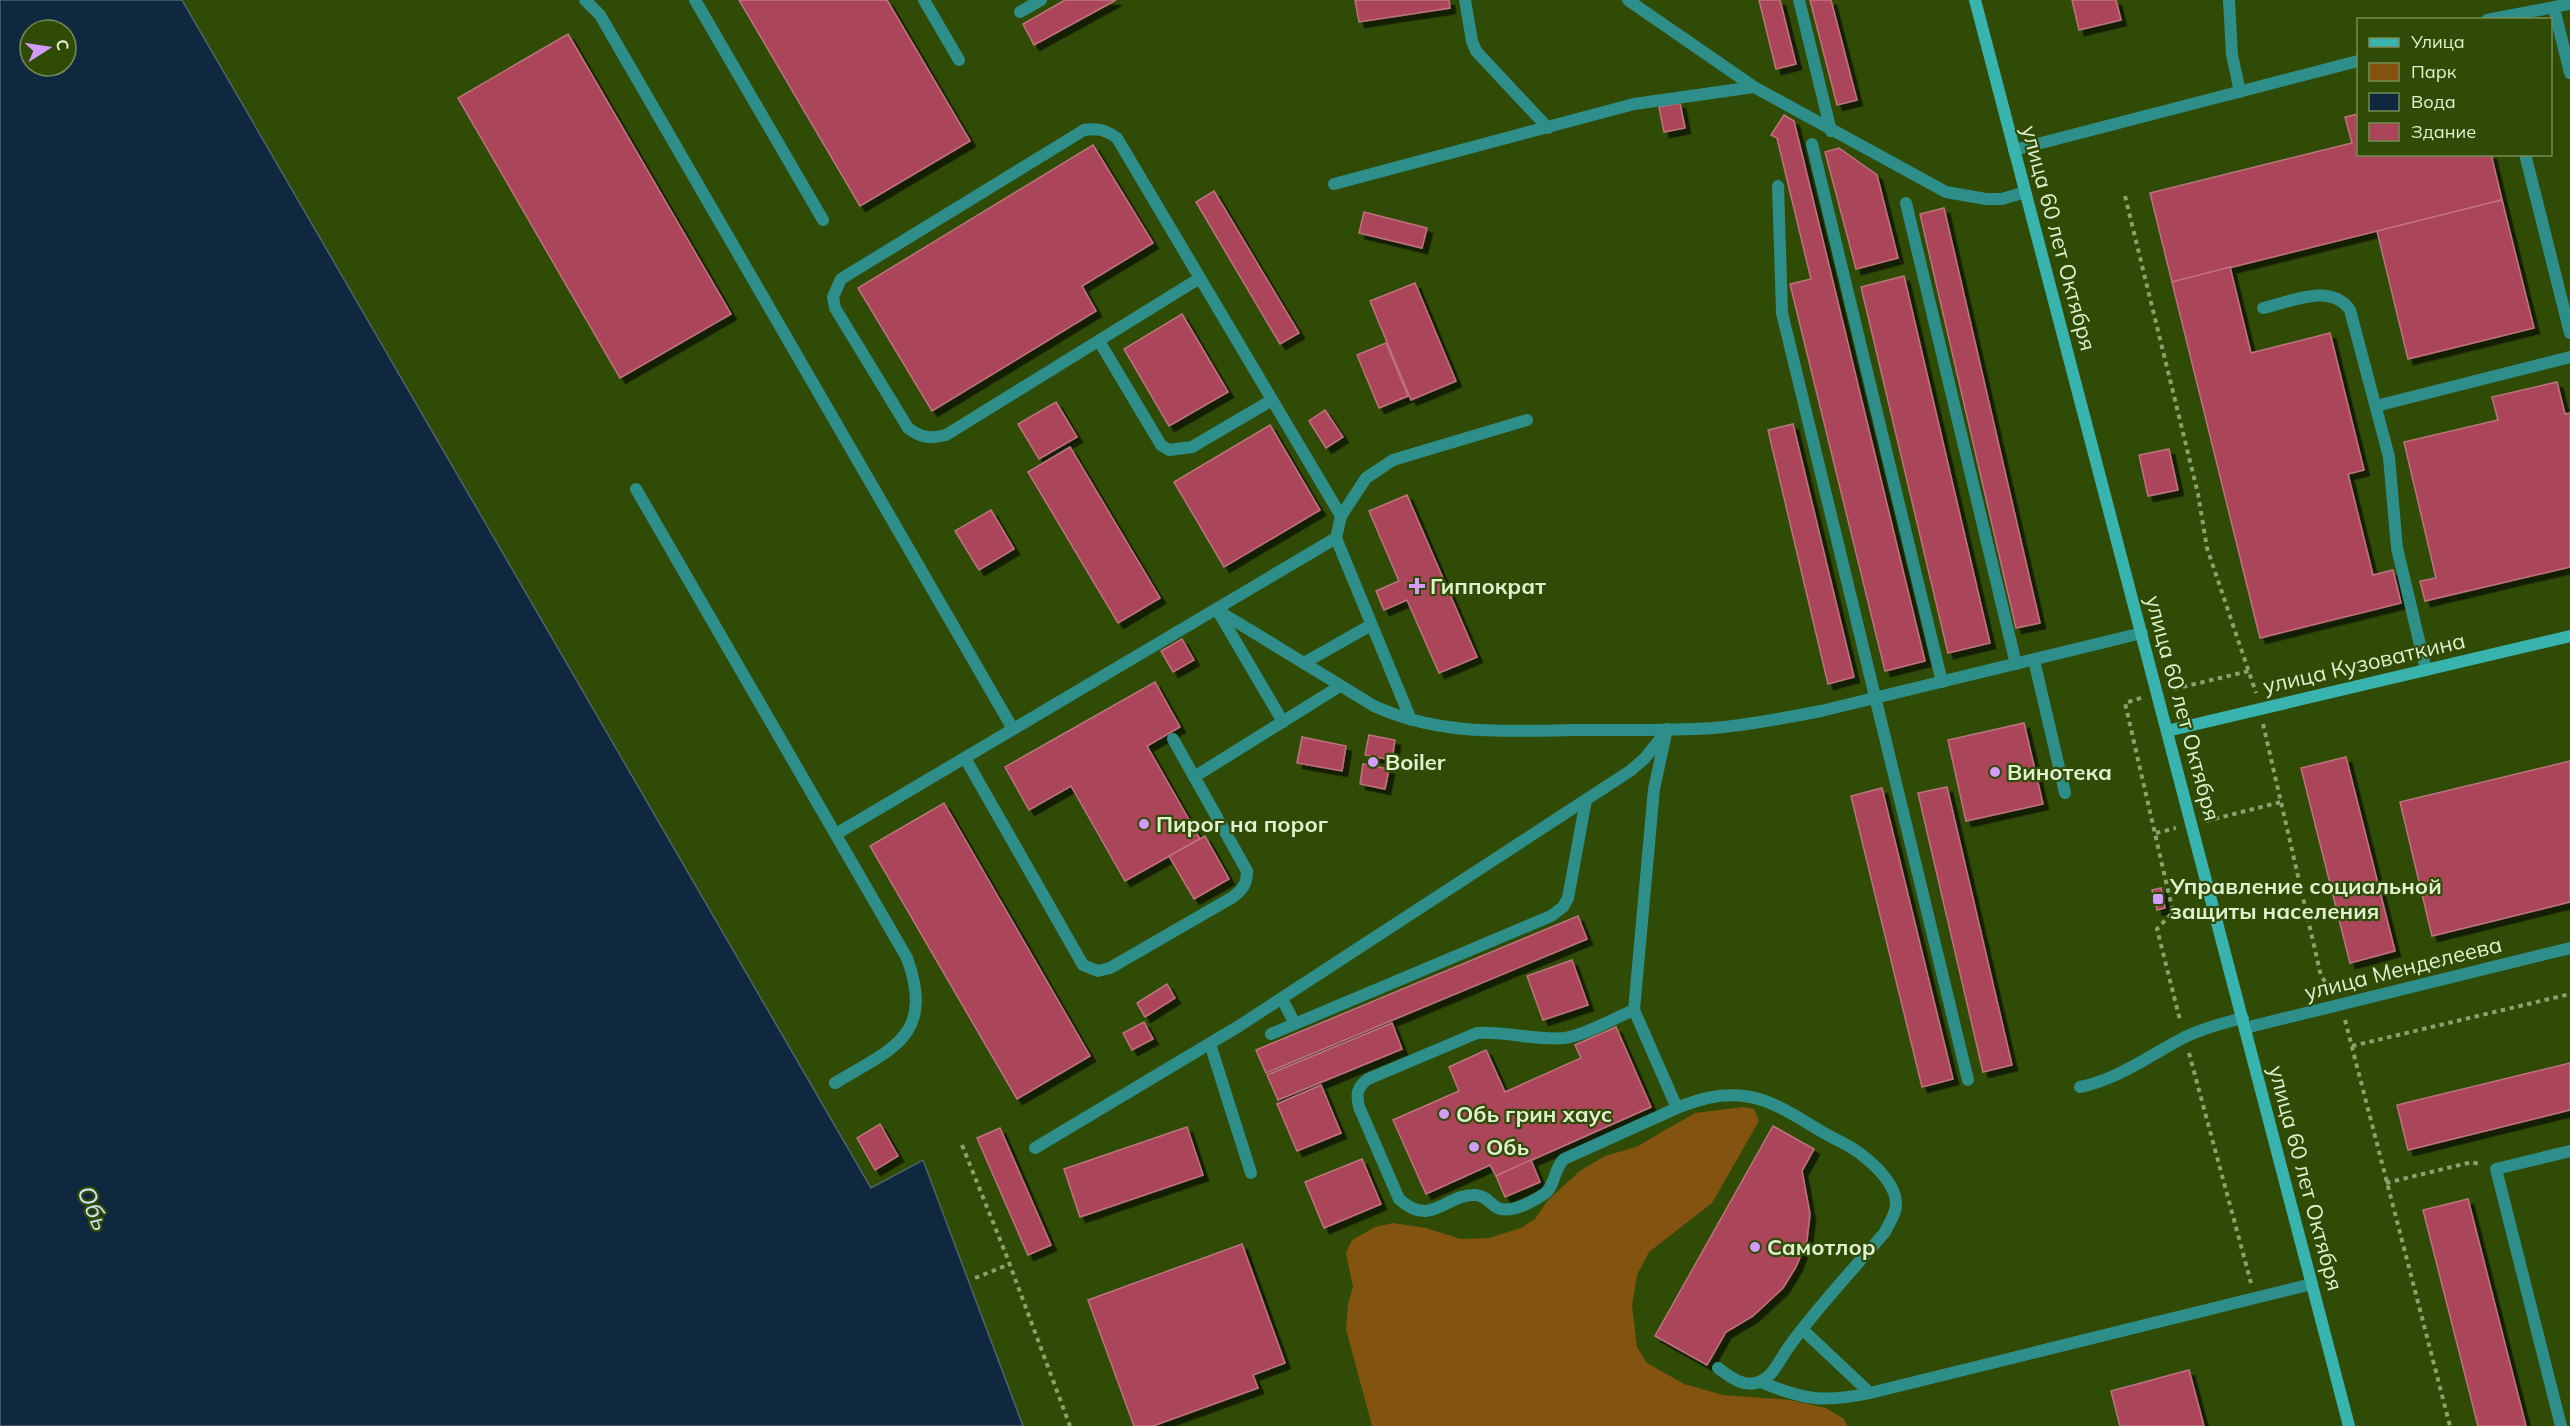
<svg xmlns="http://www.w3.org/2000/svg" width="2570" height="1426" viewBox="0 0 2570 1426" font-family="Mulish,sans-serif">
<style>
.green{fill:#835410}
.water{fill:#0f273f;stroke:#4d646a;stroke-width:1.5;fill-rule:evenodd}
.building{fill:#aa445a;stroke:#bf737f;stroke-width:1.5;filter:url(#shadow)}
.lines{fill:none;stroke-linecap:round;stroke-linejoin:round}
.path{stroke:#8ba16f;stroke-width:4;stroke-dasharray:4.5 4.5;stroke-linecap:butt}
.service{stroke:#2e8e89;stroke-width:12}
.minor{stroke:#2e8e89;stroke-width:12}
.secondary{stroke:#38b3ad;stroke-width:12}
.poi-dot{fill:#d39cfc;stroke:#304b06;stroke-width:2}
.labels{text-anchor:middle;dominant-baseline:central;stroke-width:4.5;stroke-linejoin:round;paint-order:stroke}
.street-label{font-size:22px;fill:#dff1cf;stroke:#304b06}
.poi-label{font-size:22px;font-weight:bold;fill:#dff1cf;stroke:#304b06;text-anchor:start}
.water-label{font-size:24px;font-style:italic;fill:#d0e2f6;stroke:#304b06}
</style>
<defs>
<filter id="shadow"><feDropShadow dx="5.5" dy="5.5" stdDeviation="0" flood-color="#0009"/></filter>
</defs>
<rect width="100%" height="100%" fill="#304b06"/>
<polygon class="green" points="1743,1107 1754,1109 1759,1121 1712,1203 1649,1252 1637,1275 1632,1306 1637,1347 1647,1363 1684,1384 1723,1395 1790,1400 1826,1408 1844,1419 1847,1426 1372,1426 1346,1329 1348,1304 1353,1287 1346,1253 1352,1240 1375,1227 1393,1223 1426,1228 1461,1239 1489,1238 1521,1228 1535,1219 1548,1200 1581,1170 1605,1156 1636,1147 1695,1113"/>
<path class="water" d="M0,0H182L871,1188L923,1160L1023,1426H0ZM30,30H66V66H30Z"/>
<g class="building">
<polygon points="739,0 887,0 970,141 860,206"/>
<polygon points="1065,0 1116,0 1034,45 1023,24"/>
<polygon points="1355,0 1449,0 1450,8 1359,22"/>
<polygon points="1759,0 1780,0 1796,64 1776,69"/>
<polygon points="1810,0 1831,0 1857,100 1837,105"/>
<polygon points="2072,0 2116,0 2121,20 2079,30"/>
<polygon points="568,34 731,314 620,378 458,98"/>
<polygon points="1680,103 1685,128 1664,132 1659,107"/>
<polygon points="2358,114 2358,154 2491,154 2502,200 2172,282 2150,193 2352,143 2345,117"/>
<polygon points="1784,115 1794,121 1925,661 1885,671 1790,284 1811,279 1777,138 1771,135"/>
<polygon points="1093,145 1153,243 1082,286 1096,311 932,411 858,288"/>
<polygon points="1839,148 1877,175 1898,258 1856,269 1825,152"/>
<polygon points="1214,191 1299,333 1280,344 1196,202"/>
<polygon points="2502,200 2534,328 2408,359 2377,231"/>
<polygon points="1944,208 2040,623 2016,628 1920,214"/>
<polygon points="1364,212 1427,228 1422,248 1359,233"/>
<polygon points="2230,267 2251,353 2330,333 2364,470 2348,474 2373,575 2393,570 2401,603 2260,638 2172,282"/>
<polygon points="1904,276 1990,643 1948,653 1861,287"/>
<polygon points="1415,283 1456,381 1411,400 1370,301"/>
<polygon points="1182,314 1228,392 1169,426 1124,349"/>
<polygon points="1386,343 1408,396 1379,408 1357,355"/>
<polygon points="2557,382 2565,414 2570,413 2570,567 2425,601 2420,581 2436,578 2404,442 2498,420 2492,397"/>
<polygon points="1056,402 1077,437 1039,459 1018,424"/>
<polygon points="1325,410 1343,437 1326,448 1309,421"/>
<polygon points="1793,424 1854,677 1828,684 1768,430"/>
<polygon points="1270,425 1320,510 1224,567 1174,482"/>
<polygon points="1070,447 1160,598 1118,623 1028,472"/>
<polygon points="2169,449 2178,490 2148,496 2139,455"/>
<polygon points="1407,495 1477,657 1439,673 1407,600 1384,610 1376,591 1399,581 1369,511"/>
<polygon points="991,510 1014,549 979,570 955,531"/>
<polygon points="1182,639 1194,660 1173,672 1161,651"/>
<polygon points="1155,682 1180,727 1147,746 1200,839 1125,881 1071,786 1029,810 1005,767"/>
<polygon points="2024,723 2043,804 1966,821 1948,740"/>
<polygon points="1369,735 1395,740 1392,760 1365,755"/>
<polygon points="1302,737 1346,746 1342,771 1297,763"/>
<polygon points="2346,757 2395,951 2350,963 2301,768"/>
<polygon points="2570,761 2570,902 2432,936 2400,802"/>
<polygon points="1363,764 1389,769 1385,789 1360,784"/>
<polygon points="1947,787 2012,1065 1983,1072 1918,793"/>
<polygon points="1882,788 1953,1079 1922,1087 1851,796"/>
<polygon points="944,803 1090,1056 1017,1099 870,846"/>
<polygon points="1205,836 1229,879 1194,899 1169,856"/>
<polygon points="2161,888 2165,908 2157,910 2152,890"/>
<polygon points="1578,916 1587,939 1266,1073 1256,1050"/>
<polygon points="1572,960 1588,1005 1543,1020 1527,976"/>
<polygon points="1167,984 1175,998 1145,1017 1137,1003"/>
<polygon points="1144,1022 1153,1039 1132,1050 1123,1033"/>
<polygon points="1392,1023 1402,1049 1278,1100 1267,1075"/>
<polygon points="1616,1027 1651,1107 1496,1176 1490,1165 1426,1194 1393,1120 1459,1091 1449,1067 1486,1050 1505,1092 1581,1058 1575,1045"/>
<polygon points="2570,1063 2570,1110 2408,1150 2397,1105"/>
<polygon points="1321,1085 1341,1133 1297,1151 1277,1104"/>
<polygon points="880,1124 898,1156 875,1170 857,1138"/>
<polygon points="1773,1126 1814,1149 1802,1171 1810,1214 1807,1240 1796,1267 1783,1288 1753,1316 1726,1332 1707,1365 1655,1336"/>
<polygon points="1187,1127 1203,1175 1080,1217 1064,1169"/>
<polygon points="1000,1128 1051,1245 1028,1255 977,1138"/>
<polygon points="1362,1159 1381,1204 1324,1228 1305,1182"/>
<polygon points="1531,1160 1540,1182 1505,1197 1496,1176"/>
<polygon points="2468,1199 2526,1426 2478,1426 2423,1210"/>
<polygon points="1242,1244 1285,1363 1253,1375 1258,1388 1153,1426 1134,1426 1088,1300"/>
<polygon points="2189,1370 2204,1426 2120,1426 2111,1391"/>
</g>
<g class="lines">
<g class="path">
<polyline points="2125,196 2198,494 2207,548 2256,693"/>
<polyline points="2174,689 2249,671"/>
<polyline points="2141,698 2125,703 2173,912 2157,929 2180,1020"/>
<polyline points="2263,724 2321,976 2331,989"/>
<polyline points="2206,821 2281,802"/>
<polyline points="2156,833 2176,828"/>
<polyline points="2345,1020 2450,1426"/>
<polyline points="2352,1046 2570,994"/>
<polyline points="2189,1053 2251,1283"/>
<polyline points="962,1145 1007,1257 1070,1426"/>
<polyline points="2386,1183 2472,1162 2481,1165"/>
<polyline points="975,1278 1010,1264"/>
</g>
<g class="service">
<polyline points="585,0 600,15 1013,729"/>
<polyline points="695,0 823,220"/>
<polyline points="924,0 959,60"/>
<polyline points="1465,0 1472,41 1476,51 1548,128"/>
<polyline points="1628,0 1754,87 1946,192 1986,199 2002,199 2025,192"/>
<polyline points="1799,0 1831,131"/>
<polyline points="2229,0 2232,55 2240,92"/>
<polyline points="2554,8 2570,73"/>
<polyline points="1020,12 1041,0"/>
<polyline points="2487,20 2570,4"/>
<polyline points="1812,144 1942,682"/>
<polyline points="2014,150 2358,61"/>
<polyline points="2525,154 2570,333"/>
<polyline points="1334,184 1634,104 1754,87"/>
<polyline points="1778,186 1782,313 1968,1080"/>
<polyline points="1906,203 2016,664"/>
<path d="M1200,278L946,435C930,439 921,438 908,428L835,308L833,297L841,279L1084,130C1098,128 1106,130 1117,138L1341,516L1336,538L1411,720"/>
<path d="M2263,308C2290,302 2331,282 2350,310L2389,457L2397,548L2426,670"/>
<polyline points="1099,341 1161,445 1169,450 1192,447 1272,400"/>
<polyline points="2376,406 2570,357"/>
<path d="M636,489L907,958C935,1036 893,1048 835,1083"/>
<polyline points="1341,516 1366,478 1393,460 1527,420"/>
<path d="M1217,610L1374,706C1440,736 1504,731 1576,730C1621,730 1667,731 1713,728C1749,725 1785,718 1821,711L2142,633"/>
<polyline points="1219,613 1283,722"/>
<polyline points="2034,660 2065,793"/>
<polyline points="1304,663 1371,625"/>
<path d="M1667,729L1654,789L1634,1010L1677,1108C1699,1099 1720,1093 1744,1096C1773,1099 1801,1120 1826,1134C1838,1141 1852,1146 1862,1155C1875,1165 1895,1184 1896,1202C1897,1213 1889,1223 1885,1232C1853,1270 1817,1307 1788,1348C1780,1359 1773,1377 1759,1382C1743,1388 1731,1377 1718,1368"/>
<path d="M965,758L1083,965L1098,971L1110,968L1233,897C1243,889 1247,884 1247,871L1173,739"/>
<polyline points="1194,777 1340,686"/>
<polyline points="836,834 1336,538"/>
<polyline points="1282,999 1295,1024"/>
<path d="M1634,1010C1612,1019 1588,1034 1565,1038C1538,1041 1506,1031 1477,1033L1368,1079C1357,1087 1356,1094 1359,1107L1399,1199C1432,1229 1446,1193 1476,1195C1485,1196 1489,1202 1496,1207C1509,1215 1532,1202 1544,1194C1555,1187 1554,1168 1564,1159L1677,1108"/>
<polyline points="1271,1034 1551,916 1563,907 1568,898 1586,800"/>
<polyline points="1210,1044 1251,1173"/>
<path d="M2080,1087C2119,1079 2150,1055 2185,1037C2204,1028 2223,1023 2243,1018"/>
<polyline points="1035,1148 1239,1026 1630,771 1645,758 1665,733"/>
<polyline points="1803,1330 1870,1393 2312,1284"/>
<path d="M1761,1382C1804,1400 1824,1403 1870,1393"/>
<polyline points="2561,1426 2496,1169 2570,1151"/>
</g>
<polyline class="minor" points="2245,1028 2570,948"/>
<g class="secondary">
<polyline points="1975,0 2349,1426"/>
<polyline points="2167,731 2570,636"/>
</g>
</g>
<g class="poi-dot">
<path d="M1414 577h6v6h6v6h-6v6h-6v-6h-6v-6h6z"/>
<circle cx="1373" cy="762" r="6"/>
<circle cx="1995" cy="772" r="6"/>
<circle cx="1144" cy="824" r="6"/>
<rect x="2152" y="893" width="12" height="12" rx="3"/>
<circle cx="1444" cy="1114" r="6"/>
<circle cx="1474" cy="1147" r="6"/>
<circle cx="1755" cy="1247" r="6"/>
</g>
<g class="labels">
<g class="street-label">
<text transform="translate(2059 238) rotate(75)">улица 60 лет Октября</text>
<text transform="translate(2364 663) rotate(-13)">улица Кузоваткина</text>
<text transform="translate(2183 708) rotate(75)">улица 60 лет Октября</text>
<text transform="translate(2403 968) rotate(-14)">улица Менделеева</text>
<text transform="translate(2306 1178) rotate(75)">улица 60 лет Октября</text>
</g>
<g class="poi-label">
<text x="1430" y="586">Гиппократ</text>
<text x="1385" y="762">Boiler</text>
<text x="2007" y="772">Винотека</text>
<text x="1156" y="824">Пирог на порог</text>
<text x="2170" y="886">Управление социальной<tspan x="2170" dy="25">защиты населения</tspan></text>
<text x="1456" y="1114">Обь грин хаус</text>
<text x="1486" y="1147">Обь</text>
<text x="1767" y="1247">Самотлор</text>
</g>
<g class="water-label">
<text transform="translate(94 1208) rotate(67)">Обь</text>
</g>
</g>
<rect x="2357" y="18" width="195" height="138" fill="#304b06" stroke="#768d56" stroke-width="1.5"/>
<rect x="2369" y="38" width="30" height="9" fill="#38b3ad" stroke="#768d56" stroke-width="1.5"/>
<text x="2411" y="48" font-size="18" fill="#dff1cf">Улица</text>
<rect x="2369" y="63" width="30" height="18" fill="#835410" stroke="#768d56" stroke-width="1.5"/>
<text x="2411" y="78" font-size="18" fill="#dff1cf">Парк</text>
<rect x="2369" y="93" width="30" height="18" fill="#0f273f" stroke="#768d56" stroke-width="1.5"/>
<text x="2411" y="108" font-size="18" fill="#dff1cf">Вода</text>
<rect x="2369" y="123" width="30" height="18" fill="#aa445a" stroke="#768d56" stroke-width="1.5"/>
<text x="2411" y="138" font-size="18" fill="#dff1cf">Здание</text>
<g transform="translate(48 48) rotate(78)"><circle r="28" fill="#304b06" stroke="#768d56" stroke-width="1.5"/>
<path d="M0-4.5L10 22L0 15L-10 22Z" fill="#d39cfc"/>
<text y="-9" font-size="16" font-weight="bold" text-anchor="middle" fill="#dff1cf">С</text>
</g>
</svg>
